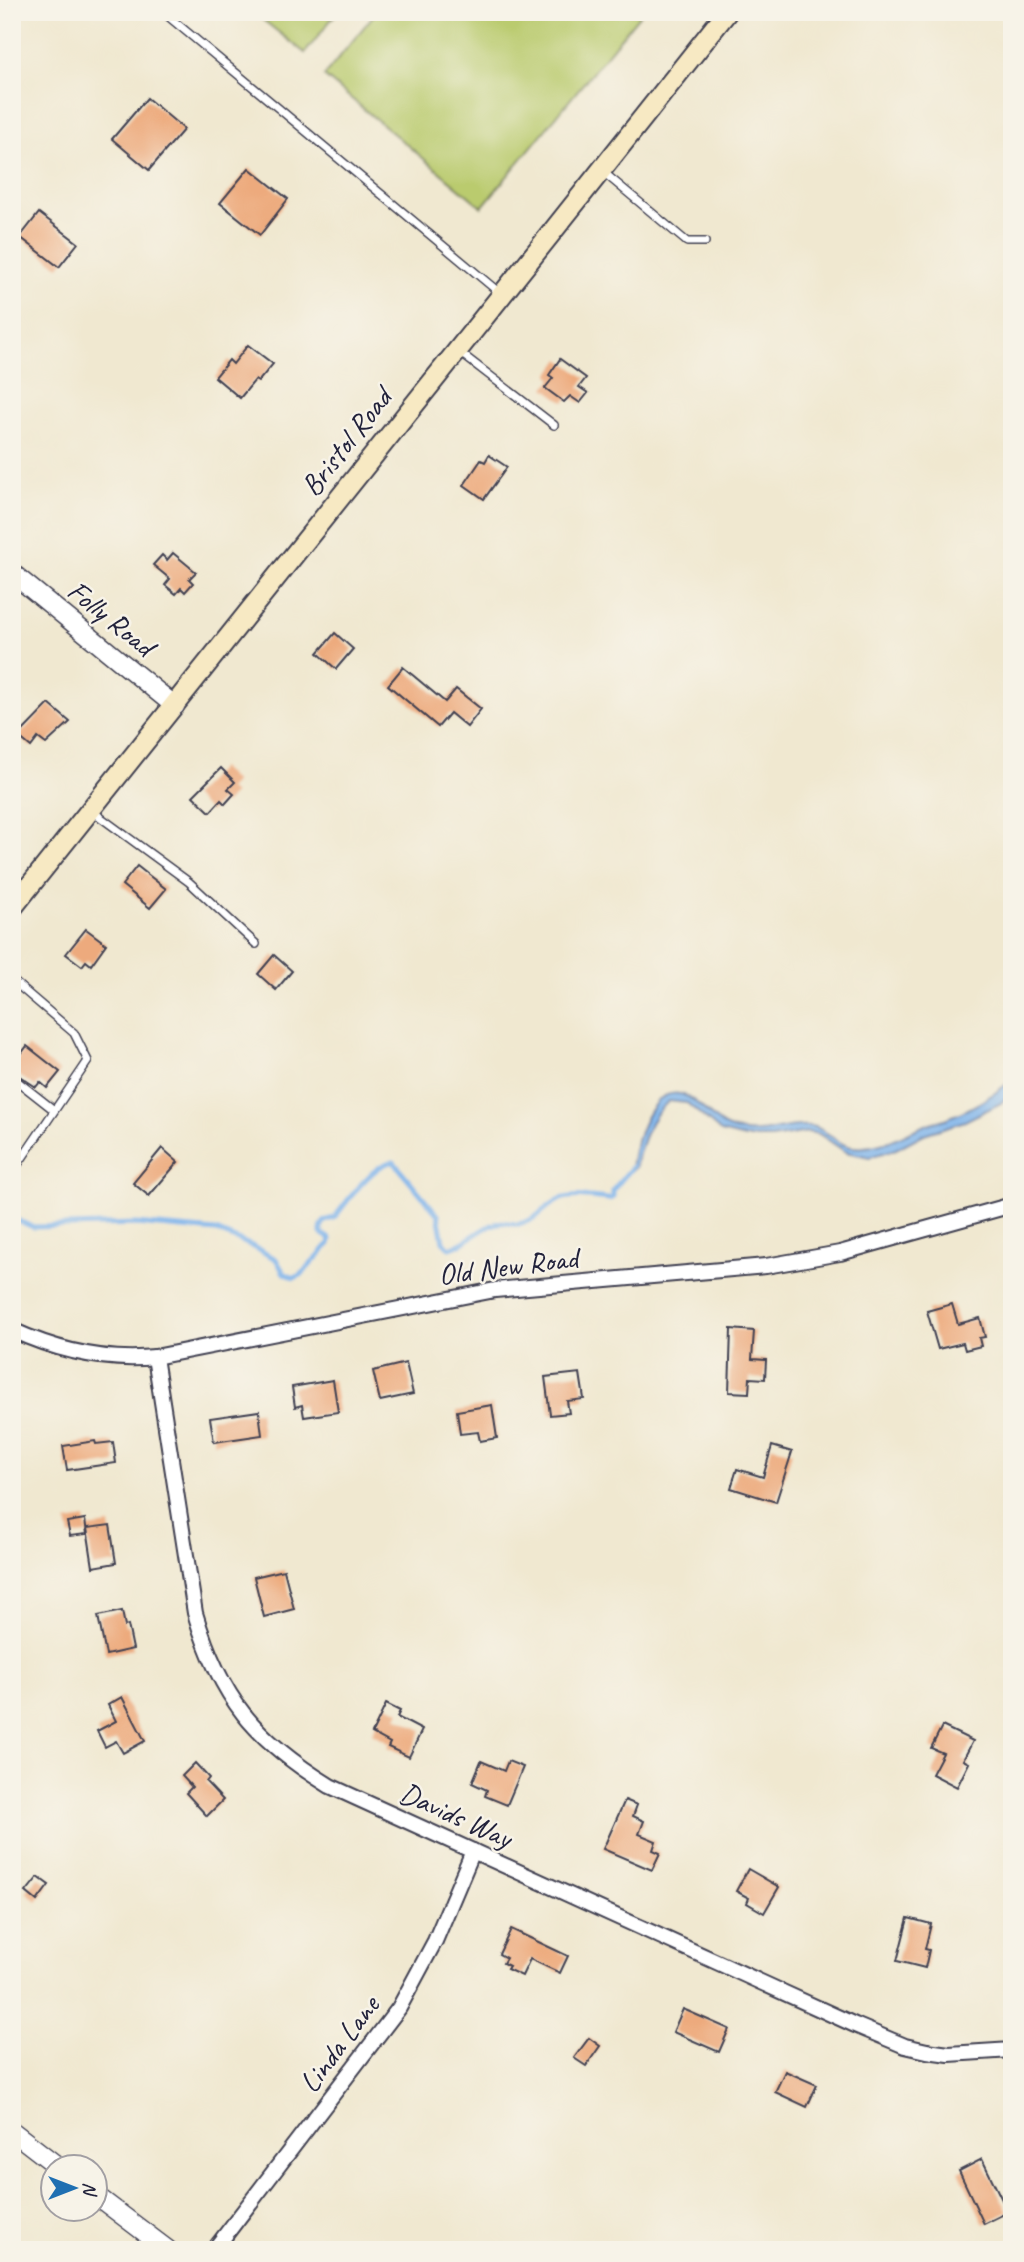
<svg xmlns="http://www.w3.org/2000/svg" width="1024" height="2262" viewBox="0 0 1024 2262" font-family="Caveat,sans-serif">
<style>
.green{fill:#bacb6e;stroke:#6e7654;stroke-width:2}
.water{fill:#7cb2eb;stroke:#4f6a93;stroke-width:2}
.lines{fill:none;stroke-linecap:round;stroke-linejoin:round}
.stream{stroke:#7cb2eb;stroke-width:5}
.building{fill:#edaa7d}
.service-casing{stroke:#414051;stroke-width:10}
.minor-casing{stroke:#414051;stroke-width:18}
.tertiary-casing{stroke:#414051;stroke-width:21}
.secondary-casing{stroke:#414051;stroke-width:23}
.service{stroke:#fff;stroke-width:7}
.minor{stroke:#fff;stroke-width:14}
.tertiary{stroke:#fff;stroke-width:18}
.secondary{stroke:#f7e9c3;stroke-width:19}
.labels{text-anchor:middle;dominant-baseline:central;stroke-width:5;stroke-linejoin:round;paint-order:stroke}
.street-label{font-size:30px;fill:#22223b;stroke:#f7f3e8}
</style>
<rect width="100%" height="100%" fill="#f7f3e8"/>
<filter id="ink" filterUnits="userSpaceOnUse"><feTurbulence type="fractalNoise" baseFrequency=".0143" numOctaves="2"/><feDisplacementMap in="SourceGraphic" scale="14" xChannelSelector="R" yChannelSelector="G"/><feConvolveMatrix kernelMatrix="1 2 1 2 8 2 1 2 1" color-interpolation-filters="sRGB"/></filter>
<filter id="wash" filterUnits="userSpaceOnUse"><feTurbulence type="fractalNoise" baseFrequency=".00686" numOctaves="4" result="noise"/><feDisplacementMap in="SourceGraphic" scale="28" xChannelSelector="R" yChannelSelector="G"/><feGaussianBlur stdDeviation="1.57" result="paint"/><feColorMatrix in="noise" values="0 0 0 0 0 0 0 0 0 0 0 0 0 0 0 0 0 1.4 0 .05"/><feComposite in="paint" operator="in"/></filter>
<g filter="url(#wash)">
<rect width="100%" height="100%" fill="#f0e8d0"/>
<g class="green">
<polygon points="253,12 337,12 305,53"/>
<polygon points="376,12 642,12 482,207 324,76"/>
</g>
<path class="water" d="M1012,1080V1091L1001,1103L965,1121L924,1134L896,1149L870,1157L846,1152L819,1134L808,1132L772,1138H745L721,1132L687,1103L669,1101C649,1117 641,1144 635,1168L631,1170C632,1150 646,1103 667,1095C691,1086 707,1118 726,1127C758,1141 781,1123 810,1126C827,1128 836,1145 852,1147C879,1150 899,1136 923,1126C930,1122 940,1121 948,1118C971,1109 993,1096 1012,1080Z"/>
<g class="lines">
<path class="stream" d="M12,1218L33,1227L136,1224L216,1231L250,1245L276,1259L284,1273L294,1278L301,1275L329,1244L330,1239L321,1233C321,1222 325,1220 334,1218C346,1203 375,1161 394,1162L438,1215L443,1241L450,1248C467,1244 480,1227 498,1223C505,1221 512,1225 519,1224C539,1220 545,1205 561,1199C575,1194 595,1198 610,1199L613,1197V1190L633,1166"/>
</g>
<g id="blocks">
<g class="building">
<polygon points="147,98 184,129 149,170 112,139"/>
<polygon points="249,168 288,199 260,235 220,203"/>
<polygon points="39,213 78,243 59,267 20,237"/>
<polygon points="248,345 273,364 258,382 255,380 240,398 215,377 229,360 233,364"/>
<polygon points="560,359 586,378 579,387 588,393 580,403 570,396 564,402 545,388 553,378 549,375"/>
<polygon points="489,455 507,467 484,499 464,485 481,460 485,462"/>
<polygon points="173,553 196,572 189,579 193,583 185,592 181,588 176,594 165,585 170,579 153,565 162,555 167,560"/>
<polygon points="335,633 353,649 336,669 318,653"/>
<polygon points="403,667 445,702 456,689 481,709 467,727 450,713 438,727 388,685"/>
<polygon points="49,704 70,722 46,744 38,738 31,747 18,736"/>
<polygon points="221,768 235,782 228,789 234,794 225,804 221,800 210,812 193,796"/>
<polygon points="137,866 166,889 150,908 122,885"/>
<polygon points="86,929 106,944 91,965 86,961 82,966 66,954"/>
<polygon points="274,955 292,971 276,990 258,974"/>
<polygon points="27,1046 60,1072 47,1088 40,1082 36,1087 12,1071 12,1066"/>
<polygon points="162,1148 178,1162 149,1196 133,1183"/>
<polygon points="952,1304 958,1324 980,1318 985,1337 979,1338 981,1346 965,1350 963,1343 938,1349 927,1311"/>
<polygon points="731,1329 754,1331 752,1359 766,1360 765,1379 750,1378 749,1393 729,1392"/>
<polygon points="406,1363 413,1394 380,1401 373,1371"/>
<polygon points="580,1373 584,1399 567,1401 569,1413 550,1415 545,1377"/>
<polygon points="333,1380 338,1412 304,1417 302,1405 295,1407 292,1387"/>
<polygon points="492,1405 497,1438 480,1441 478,1432 460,1434 457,1411"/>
<polygon points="259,1411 262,1435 214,1442 210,1418"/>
<polygon points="95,1441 96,1444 113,1442 116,1463 67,1470 63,1446"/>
<polygon points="772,1446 792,1452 776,1502 731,1488 737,1469 763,1477"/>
<polygon points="85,1519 87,1534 70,1536 67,1522"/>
<polygon points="110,1525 116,1563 93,1567 87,1528"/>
<polygon points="284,1570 294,1609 264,1617 254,1577"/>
<polygon points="122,1611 125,1626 128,1625 133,1649 106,1655 98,1616"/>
<polygon points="122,1697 145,1741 123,1753 116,1741 105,1747 97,1731 116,1721 108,1705"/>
<polygon points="386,1704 400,1711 397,1717 422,1730 409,1757 388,1747 390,1743 372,1733"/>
<polygon points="942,1726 973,1741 963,1760 969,1763 957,1787 932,1774 943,1753 931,1748"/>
<polygon points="481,1761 504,1771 508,1761 523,1767 507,1805 485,1796 487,1790 472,1783"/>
<polygon points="195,1763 209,1778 206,1782 223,1800 207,1816 186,1793 192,1787 182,1776"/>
<polygon points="625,1800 637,1805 633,1816 644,1821 639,1834 656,1841 653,1850 660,1853 652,1870 603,1849"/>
<polygon points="748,1869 779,1887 764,1913 747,1903 749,1898 736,1891"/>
<polygon points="38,1877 49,1885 37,1901 26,1892"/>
<polygon points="908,1918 931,1924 925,1949 929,1950 925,1968 897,1961"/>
<polygon points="511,1929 568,1956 560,1973 530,1959 522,1976 507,1969 509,1966 503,1963 506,1958 499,1954"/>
<polygon points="683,2009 729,2029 719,2052 673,2032"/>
<polygon points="589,2038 600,2046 586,2066 574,2058"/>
<polygon points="785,2071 817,2085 807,2107 775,2092"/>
<polygon points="982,2159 1008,2212 984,2224 959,2171"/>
</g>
</g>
</g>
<g filter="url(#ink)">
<use href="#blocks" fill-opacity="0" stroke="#414051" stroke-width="2"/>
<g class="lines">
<defs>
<g id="service">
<polyline points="163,12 501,294"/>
<polyline points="602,171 687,242 705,242"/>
<polyline points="458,351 554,425"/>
<polyline points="92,811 189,882 256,944"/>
<polyline points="12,980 74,1033 88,1061 12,1173"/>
<polyline points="12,1077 54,1110"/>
</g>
<g id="minor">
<path d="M12,1330C58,1351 105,1362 155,1357L495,1290L766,1266L840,1253L1012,1205"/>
<path d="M155,1357L195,1613C220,1698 255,1740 330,1786L855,2025L905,2046L927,2051L949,2054L1012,2050"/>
<polyline points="214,2250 399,2008 435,1941 473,1851"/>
</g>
<g id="tertiary">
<polyline points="12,573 175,706"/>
<polyline points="12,2131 60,2168"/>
<polyline points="94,2194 168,2250"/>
</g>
<path id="secondary" d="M12,908C252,611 489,311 727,12"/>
</defs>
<use href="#service" class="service-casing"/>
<use href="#minor" class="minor-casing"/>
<use href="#tertiary" class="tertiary-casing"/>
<use href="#secondary" class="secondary-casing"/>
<use href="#service" class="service"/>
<use href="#minor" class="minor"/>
<use href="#tertiary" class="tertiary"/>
<use href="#secondary" class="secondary"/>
</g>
</g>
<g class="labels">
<g class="street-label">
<text transform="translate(346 442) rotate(-52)">Bristol Road</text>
<text transform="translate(111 618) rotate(39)">Folly Road</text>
<text transform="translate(508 1266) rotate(-7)">Old New Road</text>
<text transform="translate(456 1815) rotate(24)">Davids Way</text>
<text transform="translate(339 2044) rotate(-53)">Linda Lane</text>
</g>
</g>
<rect width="1024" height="2262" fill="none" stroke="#f7f3e8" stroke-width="42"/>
<g transform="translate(74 2188) rotate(90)"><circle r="33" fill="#f7f3e8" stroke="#a29fa3" stroke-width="2"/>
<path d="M0-5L12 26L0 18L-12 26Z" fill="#1f6fb2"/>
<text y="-10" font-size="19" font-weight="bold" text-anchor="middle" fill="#22223b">N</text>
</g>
</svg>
